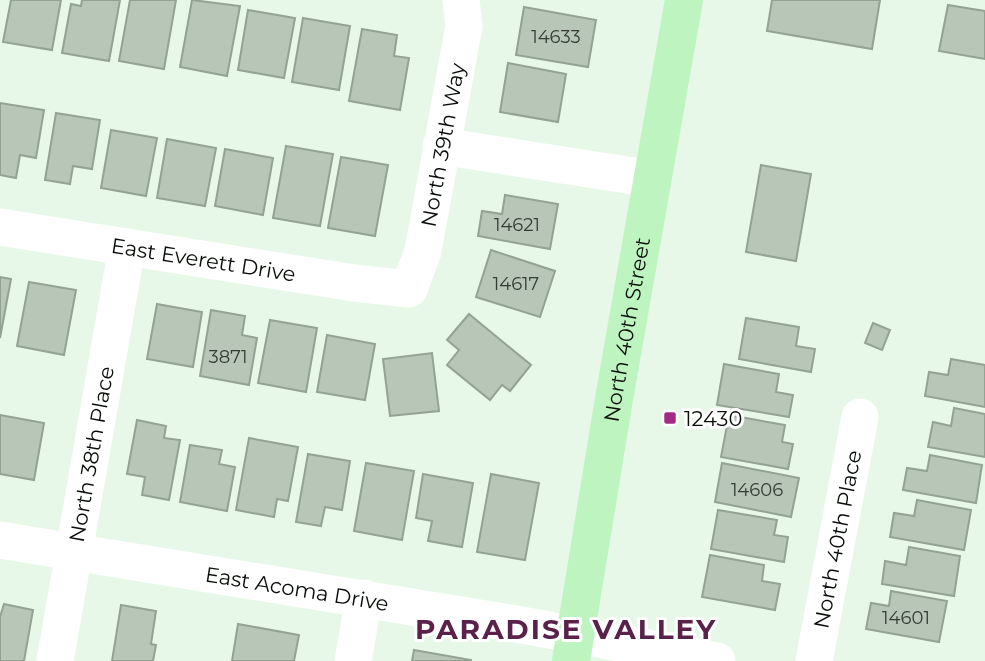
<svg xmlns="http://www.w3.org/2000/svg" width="985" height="661" viewBox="0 0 985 661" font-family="Montserrat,sans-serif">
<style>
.building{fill:#b7c6b7;stroke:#93a293;stroke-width:2}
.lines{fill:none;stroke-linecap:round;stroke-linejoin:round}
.minor{stroke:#fff;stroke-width:37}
.major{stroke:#bef4c0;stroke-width:38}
.poi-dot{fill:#a12b85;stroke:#fff;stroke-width:2.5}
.labels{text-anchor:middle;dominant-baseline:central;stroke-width:6;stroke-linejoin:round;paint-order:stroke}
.number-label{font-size:18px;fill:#343c34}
.street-label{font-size:21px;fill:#090e09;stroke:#fff}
.poi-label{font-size:21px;fill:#090e09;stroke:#fff;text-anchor:start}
.district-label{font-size:28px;font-weight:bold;letter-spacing:2px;fill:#5a214b;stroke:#fff}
</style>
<rect width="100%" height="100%" fill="#e8f8e8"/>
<g class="building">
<polygon points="11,0 61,0 52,50 3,42"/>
<polygon points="82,0 120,0 109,61 62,53 71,4 81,6"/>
<polygon points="130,0 176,0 164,69 119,61"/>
<polygon points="192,0 240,6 227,76 180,67"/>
<polygon points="772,0 880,0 872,49 767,31"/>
<polygon points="948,5 985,11 985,59 939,51"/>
<polygon points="524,7 596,20 588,67 516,55"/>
<polygon points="248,10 295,18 284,78 238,70"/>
<polygon points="303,18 350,26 339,90 292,82"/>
<polygon points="362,29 397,35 394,56 409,58 400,110 349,101"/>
<polygon points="508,63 566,74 558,122 500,112"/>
<polygon points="0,103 44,110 36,158 20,155 16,178 0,175"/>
<polygon points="56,113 100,120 92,169 73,166 70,184 45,180"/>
<polygon points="111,130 157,138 146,196 101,188"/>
<polygon points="167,139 216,148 205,206 157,198"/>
<polygon points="286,146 333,154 320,226 273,218"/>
<polygon points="225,149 273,158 263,215 215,206"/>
<polygon points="341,157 388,165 375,236 328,228"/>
<polygon points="761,165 811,174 796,261 746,252"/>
<polygon points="505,195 558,204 550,249 478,236 482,211 502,214"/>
<polygon points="491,250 555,271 540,317 476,297"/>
<polygon points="0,277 11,279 0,338"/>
<polygon points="29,282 76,290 64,355 17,346"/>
<polygon points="157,304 202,312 193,367 147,359"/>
<polygon points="211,310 245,316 242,335 257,338 249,385 200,376"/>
<polygon points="469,314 531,365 510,391 502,385 490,400 447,365 459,350 447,340"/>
<polygon points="746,318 799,327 796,346 815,349 811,372 739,359"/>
<polygon points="270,320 317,328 306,392 258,383"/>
<polygon points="873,323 890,330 882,350 865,343"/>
<polygon points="327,335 375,344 365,400 317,392"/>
<polygon points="432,353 439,411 390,416 383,359"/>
<polygon points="951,359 985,365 985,407 925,396 929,372 948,375"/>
<polygon points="724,364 779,374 776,392 793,395 789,417 717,405"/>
<polygon points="954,408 985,414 985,457 928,447 933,422 951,426"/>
<polygon points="0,415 44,423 34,480 0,474"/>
<polygon points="729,415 785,425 782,442 793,444 788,469 721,457"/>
<polygon points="137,420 166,426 164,438 180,440 169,500 142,495 145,477 127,474"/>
<polygon points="249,438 298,447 288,501 277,499 274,517 236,510"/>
<polygon points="190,445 222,450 219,464 235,467 227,511 180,502"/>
<polygon points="308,454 350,461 342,510 325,507 321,526 296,522"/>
<polygon points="930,455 982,465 976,503 903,490 907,468 927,471"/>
<polygon points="366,463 414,471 402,540 354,531"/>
<polygon points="722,463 799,478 791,517 715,502"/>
<polygon points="423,474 473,483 462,547 428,541 432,521 416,518"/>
<polygon points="491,474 539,483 525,560 477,552"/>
<polygon points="917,500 971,510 964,550 890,537 894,513 914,516"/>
<polygon points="718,510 777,520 774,535 788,537 784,562 711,549"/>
<polygon points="909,547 960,556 954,596 882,584 885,561 906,565"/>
<polygon points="710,555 764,565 762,581 780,584 775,610 702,597"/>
<polygon points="891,591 947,601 939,642 866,629 871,603 889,606"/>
<polygon points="4,604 33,610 24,661 0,661 0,617"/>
<polygon points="121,605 156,611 151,644 156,645 153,661 112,661"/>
<polygon points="238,624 299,635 294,661 232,661"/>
<polygon points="414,650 471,660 471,661 412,661"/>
</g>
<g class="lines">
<g class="minor">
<polyline points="441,146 653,179"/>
<path id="s1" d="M0,227L354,283L409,289L423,251L464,26L461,0"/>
<path id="s2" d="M0,540L522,625L717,661"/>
<path id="s3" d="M55,661L127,247"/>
<polyline points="353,661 364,598"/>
<path id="s4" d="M814,661L860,417"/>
</g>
<path class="major" id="s5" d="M571,661L614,399L684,0"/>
</g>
<rect class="poi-dot" x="663" y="411" width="14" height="14" rx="3.5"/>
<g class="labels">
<g class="number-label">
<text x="556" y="37">14633</text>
<text x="517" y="225">14621</text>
<text x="516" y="284">14617</text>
<text x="228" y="357">3871</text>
<text x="757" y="490">14606</text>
<text x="906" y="618">14601</text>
</g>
<g class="street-label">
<text stroke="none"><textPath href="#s1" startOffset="562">North 39th Way</textPath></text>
<text stroke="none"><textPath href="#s1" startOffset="206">East Everett Drive</textPath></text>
<text stroke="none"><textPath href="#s5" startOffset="336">North 40th Street</textPath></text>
<text stroke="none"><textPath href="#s3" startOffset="210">North 38th Place</textPath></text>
<text stroke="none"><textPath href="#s4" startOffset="124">North 40th Place</textPath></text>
<text stroke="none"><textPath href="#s2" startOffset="301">East Acoma Drive</textPath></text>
</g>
<g class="poi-label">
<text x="684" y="418">12430</text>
</g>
<g class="district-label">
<text x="566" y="629">PARADISE VALLEY</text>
</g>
</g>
</svg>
